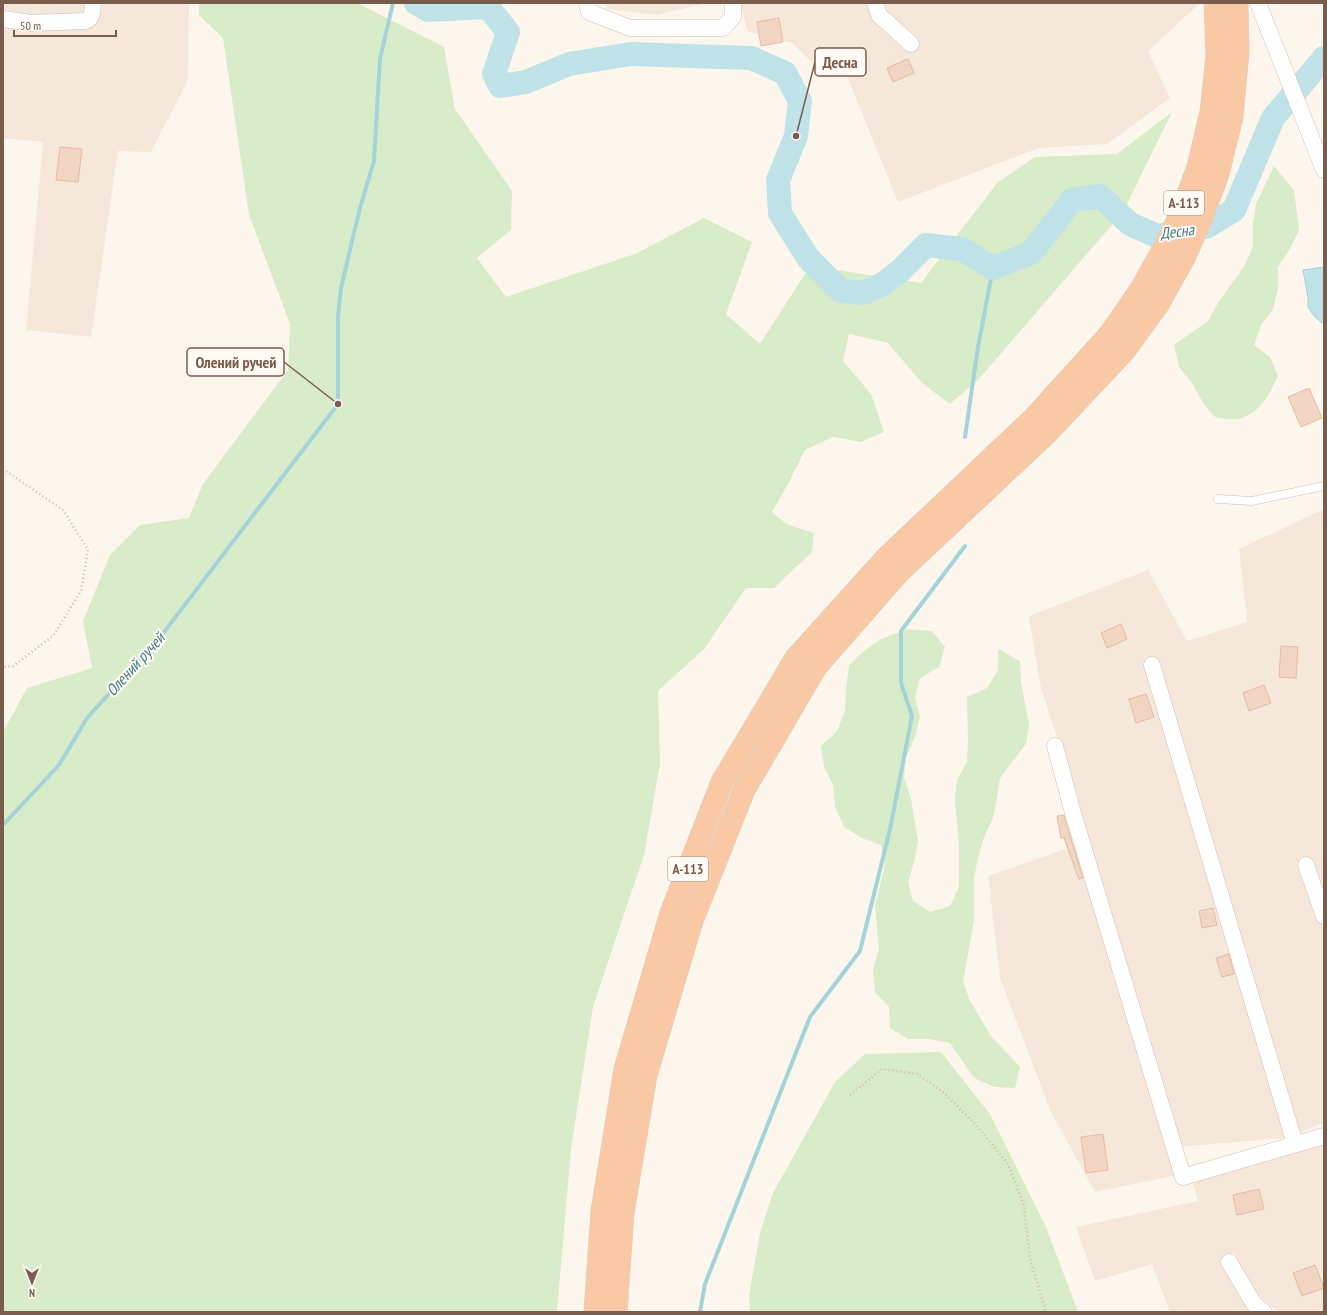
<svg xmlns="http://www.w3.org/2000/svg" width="1327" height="1315" viewBox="0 0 1327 1315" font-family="'PT Sans Narrow',sans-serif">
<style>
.residential{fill:#f5e8da}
.green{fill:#d8ecc9}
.water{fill:#bfe3e8;stroke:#a5d3da}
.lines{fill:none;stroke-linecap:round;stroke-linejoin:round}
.stream{stroke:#a5d3da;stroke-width:4}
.river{stroke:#bfe3e8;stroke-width:24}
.building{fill:#f3d5c3;stroke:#e6bba3}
.service-casing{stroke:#d1beb0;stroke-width:9}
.minor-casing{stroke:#d1beb0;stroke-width:17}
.trunk-casing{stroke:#dad1cd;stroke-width:23}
.path{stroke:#d9b8a5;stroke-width:2.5;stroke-dasharray:1 3;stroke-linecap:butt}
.service{stroke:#fff;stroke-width:8}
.minor{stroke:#fff;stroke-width:16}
.trunk{stroke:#f9c8a4;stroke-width:22}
.labels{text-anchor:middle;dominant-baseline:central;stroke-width:4;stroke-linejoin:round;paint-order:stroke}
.shield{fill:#fffaf3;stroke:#a28b7f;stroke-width:1}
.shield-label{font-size:14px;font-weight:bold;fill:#7a5c4d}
.water-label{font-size:16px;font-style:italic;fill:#437c86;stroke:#fffaf3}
.leader{fill:none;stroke:#7a5c4d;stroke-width:1.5}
.callout-dot{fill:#7a5c4d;stroke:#fffaf3;stroke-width:1.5}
.callout{fill:#fffaf3;stroke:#7a5c4d;stroke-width:1.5}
.callout-label{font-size:16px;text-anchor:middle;font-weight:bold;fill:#7a5c4d}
</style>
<rect width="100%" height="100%" fill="#fdf6ec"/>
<g class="residential">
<polygon points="3,3 189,3 188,80 151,152 118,151 91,337 26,330 43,142 3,138"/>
<polygon points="605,3 707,3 656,15 607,9"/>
<polygon points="740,3 1200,3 1148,51 1170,98 1107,144 1039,148 898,202 847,76 824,74 792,43 748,32"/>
<polygon points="1324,509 1324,1123 1283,1138 1176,1147 1080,809 1041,688 1029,616 1148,570 1187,641 1247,622 1239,549"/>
<polygon points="1080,844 1177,1175 1095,1192 1051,1112 1000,978 988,876"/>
<polygon points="1324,1145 1324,1312 1278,1312 1253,1290 1234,1253 1226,1257 1260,1312 1170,1312 1152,1264 1095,1281 1076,1227 1198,1201 1192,1178"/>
</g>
<g class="green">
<polygon points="199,3 357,3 444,47 455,109 512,191 511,230 477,258 506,297 635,254 704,218 752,242 726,314 760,344 810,266 921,283 997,183 1035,157 1117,154 1172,112 1123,212 979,379 950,404 922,383 888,343 849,334 843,361 871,394 884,432 861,442 833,437 805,450 787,486 772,512 786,524 814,533 812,552 774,588 746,588 704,649 658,691 660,764 644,855 593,1007 571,1149 557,1312 3,1312 3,732 27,688 92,668 83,621 110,555 140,525 189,518 203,484 288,370 290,324 249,215 223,38 199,15"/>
<path d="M1274,166L1294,190L1299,230L1290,249L1278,267V288L1273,309L1261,325L1254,345L1270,357L1278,376C1269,395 1259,415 1237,419C1230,420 1222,418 1215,417L1202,401L1192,383L1179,367L1174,345L1208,321L1218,303L1245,265L1253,246V224L1256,204Z"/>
<polygon points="908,629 932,631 945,647 939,667 920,678 915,698 920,717 915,737 906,757 904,778 911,798 918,842 914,862 908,882 913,901 930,912 950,906 959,887 959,845 955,800 957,780 967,762 968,740 967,697 987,688 998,670 998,649 1020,661 1021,682 1029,724 1026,744 1000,778 997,798 993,818 984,837 978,857 974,879 974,920 963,982 970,1001 991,1036 1020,1067 1015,1088 994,1087 974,1078 950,1043 930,1039 908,1039 890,1028 889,1007 875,992 873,969 879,949 875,906 885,865 881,845 862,838 844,827 835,807 833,785 824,767 821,746 837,731 845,711 846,688 849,665 864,651 881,639"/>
<polygon points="941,1052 990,1114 1046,1227 1078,1312 750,1312 749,1296 760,1233 773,1193 835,1082 865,1054"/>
</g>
<polygon class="water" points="1324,267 1324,322 1322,323 1314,316 1308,307 1308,297 1303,270"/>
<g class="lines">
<g class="stream">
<polyline points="965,437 978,347 993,268"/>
<polyline points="3,825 59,765 87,718 161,636 338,404 338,316 341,288 360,208 374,161 380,59 393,3"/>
<polyline points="700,1312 705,1284 810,1017 860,951 890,829 912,716 901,683 901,631 965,546"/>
</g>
<polyline class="river" points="416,3 428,10 488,7 508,32 494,74 500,86 526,82 569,64 630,54 751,58 785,73 800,101 796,136 778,180 780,213 808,258 841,291 864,293 883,284 901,270 926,245 962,249 993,268 1031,253 1072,200 1100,196 1130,224 1157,236 1206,227 1234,210 1273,118 1324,58"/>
</g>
<g class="building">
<polygon points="779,18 783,42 761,46 757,22"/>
<polygon points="908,59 914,73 893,82 887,68"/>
<polygon points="60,147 82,149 78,182 56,180"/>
<polygon points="1309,388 1322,418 1301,427 1288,397"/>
<polygon points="1121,624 1127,639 1107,648 1101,633"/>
<polygon points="1281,646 1298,647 1296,678 1279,677"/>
<polygon points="1264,685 1271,703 1249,711 1243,693"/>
<polygon points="1146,694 1154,717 1136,723 1129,699"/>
<polygon points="1064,815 1064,816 1083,878 1079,879 1064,838 1061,838 1057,816"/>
<polygon points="1213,908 1217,925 1202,928 1199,911"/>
<polygon points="1229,954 1234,974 1222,977 1216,958"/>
<polygon points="1103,1134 1108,1170 1086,1173 1081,1137"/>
<polygon points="1259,1189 1264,1209 1237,1215 1233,1195"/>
<polygon points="1315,1265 1324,1288 1302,1296 1293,1273"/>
</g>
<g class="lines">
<defs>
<polyline id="service" points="1218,499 1252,501 1324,486"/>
<g id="minor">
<polyline points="587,3 589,12 630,28 723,28 733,17 733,3"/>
<polyline points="875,3 879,15 911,44"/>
<polyline points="1258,3 1324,170"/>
<path d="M3,19L31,23L84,21C93,20 92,11 93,3"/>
<polyline points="1152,665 1295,1144"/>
<polyline points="1055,746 1073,813 1183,1177 1324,1136"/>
<polyline points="1306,865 1324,916"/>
<polyline points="1229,1262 1254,1304 1264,1312"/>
</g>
<g id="trunk">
<polyline points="595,1312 602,1211 625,1069 671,913 722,782 796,658 887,557 1034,418 1110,334 1141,289 1165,246 1182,211 1198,167 1211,112 1217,56 1215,3"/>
<polyline points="616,1312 623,1213 646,1075 692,921 744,790 816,667 899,572 1047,433 1125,350 1159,303 1184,258 1201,220 1218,174 1232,117 1238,52 1237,3"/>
</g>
</defs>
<use href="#service" class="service-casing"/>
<use href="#minor" class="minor-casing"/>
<use href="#trunk" class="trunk-casing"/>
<g class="path">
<polyline points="3,469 63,510 88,550 81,591 53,636 13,666 3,667"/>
<polyline points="850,1095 882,1069 917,1074 943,1092 976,1125 1008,1164 1024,1205 1030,1259 1046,1312"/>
</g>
<use href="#service" class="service"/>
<use href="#minor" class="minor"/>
<use href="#trunk" class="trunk"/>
</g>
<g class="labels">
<g class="shield">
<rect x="1164" y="191" width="40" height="24" rx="3"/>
<rect x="668" y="857" width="40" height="24" rx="3"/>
</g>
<g class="shield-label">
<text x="1184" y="203">А-113</text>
<text x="688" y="869">А-113</text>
</g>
<g class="water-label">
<text transform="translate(1177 231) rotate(-7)">Десна</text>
<text transform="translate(135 664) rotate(-48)">Олений ручей</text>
</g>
</g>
<path class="leader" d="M796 136L815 62M338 404L284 362"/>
<g class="callout-dot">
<circle cx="796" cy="136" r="4"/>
<circle cx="338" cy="404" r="4"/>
</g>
<g class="callout">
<rect x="815" y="48" width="51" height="28" rx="4"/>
<rect x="187" y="348" width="97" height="28" rx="4"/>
</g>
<g class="callout-label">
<text x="840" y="68">Десна</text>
<text x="236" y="368">Олений ручей</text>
</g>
<rect width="1327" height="1315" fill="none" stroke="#7a5c4d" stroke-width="8"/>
<g transform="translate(32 1283) rotate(180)" stroke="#fffaf3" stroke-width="3" paint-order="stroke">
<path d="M0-3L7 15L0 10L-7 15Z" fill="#7a5c4d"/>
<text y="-6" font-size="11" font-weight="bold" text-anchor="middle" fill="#7a5c4d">N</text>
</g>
<path d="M14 30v6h102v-6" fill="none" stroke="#7a5c4d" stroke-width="2"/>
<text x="20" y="30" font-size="12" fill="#7a5c4d" stroke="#fffaf3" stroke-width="3" paint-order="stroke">50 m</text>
</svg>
